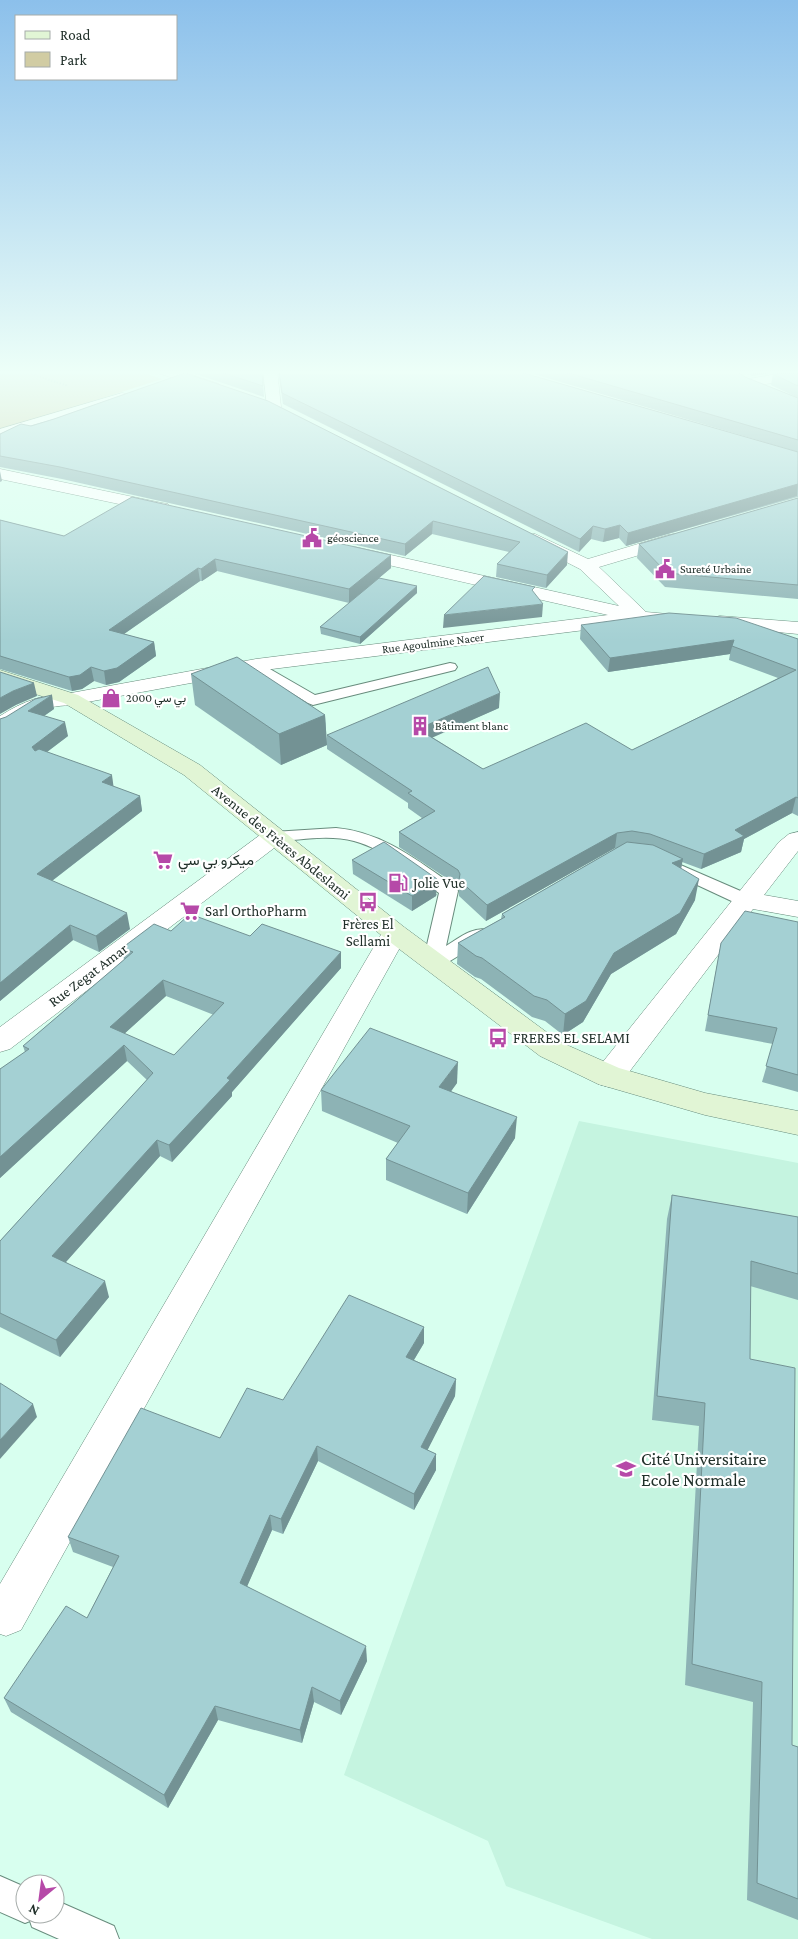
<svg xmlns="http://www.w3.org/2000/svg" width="798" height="1939" viewBox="0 0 798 1939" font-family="'Crimson Pro',Vazirmatn,serif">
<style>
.built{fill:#c5f4e0}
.green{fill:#d1cca3}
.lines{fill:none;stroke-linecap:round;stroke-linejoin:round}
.lane-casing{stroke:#688c7d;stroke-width:2}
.street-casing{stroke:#688c7d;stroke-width:1}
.secondary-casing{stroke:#688c7d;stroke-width:1}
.path{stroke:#849f94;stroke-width:2;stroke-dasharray:1 2;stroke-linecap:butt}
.lane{fill:#fff;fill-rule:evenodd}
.street{fill:#fff;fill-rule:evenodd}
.secondary{fill:#e1f5d5;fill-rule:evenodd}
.wall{fill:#8db3b5;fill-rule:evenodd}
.shaded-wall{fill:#739294}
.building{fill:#a4d0d3;stroke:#739294;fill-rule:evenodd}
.labels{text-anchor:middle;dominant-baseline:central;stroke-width:4.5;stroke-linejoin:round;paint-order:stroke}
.far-poi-label{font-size:12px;fill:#21302a;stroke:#fff;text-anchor:start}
.far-street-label{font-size:12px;fill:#21302a;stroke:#fff}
.street-label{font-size:15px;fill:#21302a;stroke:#fff}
.poi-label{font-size:15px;fill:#21302a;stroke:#fff;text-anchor:start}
.near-poi-label{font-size:18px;fill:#21302a;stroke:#fff;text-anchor:start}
</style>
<rect width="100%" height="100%" fill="#d8ffef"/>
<polygon class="built" points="579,1121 798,1163 798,1939 652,1939 506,1886 488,1841 344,1775"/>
<polygon class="green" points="0,370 135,370 162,379 0,431"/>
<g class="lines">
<defs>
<g id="lane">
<polygon points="256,661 315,695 450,663 455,664 457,667 455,670 313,705 308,703 251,668 249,665 251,662"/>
<path d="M336,828C383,832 418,861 456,887L458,891L446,946C459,938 473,926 488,930L491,934L488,938L440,967L433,968L426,967L423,962L439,893C413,875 385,849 354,841C328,834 299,840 273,842L267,841L264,837L267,833L273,832Z"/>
<polygon points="669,860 752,896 754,900 752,904 745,906 738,904 663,869 660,865 663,861"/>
<polygon points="0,1876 25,1887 25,1914 55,1914 55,1900 114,1926 119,1939 59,1939 32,1927 30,1921 25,1923 0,1912"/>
</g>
<g id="street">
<polygon points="157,370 177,370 219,384 221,387 219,390 209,390 158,373"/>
<polygon points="263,370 277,370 281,407 279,410 269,410 267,407"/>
<polygon points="783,373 798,374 798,382 783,381 749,387 742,383 749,379"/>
<polygon points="122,393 127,394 129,397 127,400 0,437 0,429"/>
<polygon points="0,469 162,503 168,504 170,508 168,512 162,513 0,479"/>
<path d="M535,534L588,559L668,535L674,534L680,535L683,539L680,543L599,567L646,612L679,615L682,619L679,623L672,625L641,623L256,671L71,705C57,706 44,707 32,714C21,721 12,730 0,733V716C23,701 44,694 71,693L256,659L608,615L349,556L346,552L349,548L355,547L619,606L580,569L529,543L526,539L529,535Z"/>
<polygon points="720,616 798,622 798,634 713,626 710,622 713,618"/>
<polygon points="273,830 282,832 285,837 282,842 10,1049 0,1052 0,1027 264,832"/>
<polygon points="798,832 798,851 764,895 798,901 798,917 753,909 620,1084 609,1087 598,1084 594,1076 598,1068 779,842 789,834"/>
<polygon points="395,925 404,927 408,933 21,1630 6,1636 0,1634 0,1584 382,933 386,927"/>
</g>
<polygon id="secondary" points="0,670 78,695 200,765 404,927 560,1042 619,1068 705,1093 798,1111 798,1135 705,1115 598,1084 540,1056 386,939 184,775 64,703 0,683"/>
</defs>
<use href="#lane" class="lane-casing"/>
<use href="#street" class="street-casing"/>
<use href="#secondary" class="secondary-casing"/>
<polyline class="path" points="20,370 68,386"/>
<use href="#lane" class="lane"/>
<use href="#street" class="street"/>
<use href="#secondary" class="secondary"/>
</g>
<g class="wall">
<polygon points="184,370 262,370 264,397"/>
<polygon points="278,370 513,370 798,452 798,497 626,546 619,538 603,542 591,539 579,552 283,404"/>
<polygon points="520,370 735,370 745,377 798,398 798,452"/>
<polygon points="741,370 798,370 798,398 771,385 773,374 798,373 783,371 752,376"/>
<polygon points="185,373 567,565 546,588 496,577 497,564 509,552 432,534 405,556 62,479 0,467 0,434 54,419"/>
<polygon points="798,498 798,599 665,587 637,558 639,544"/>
<polygon points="0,520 64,536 391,568 379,578 417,593 360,644 321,634 320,627 349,603 217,571 202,581 200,581 124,634 154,642 156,656 119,682 106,685 94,681 82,689 72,691 0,669"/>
<polygon points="581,625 798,639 798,816 792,813 744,839 741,852 701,869 682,862 681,869 695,900 676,934 611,974 583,1022 563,1035 545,1021 532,1017 481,979 475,977 457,964 458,943 501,919 502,914 616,848 615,848 486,921 459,896 459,889 457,885 399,847 399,832 422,818 408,808 408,803 327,749 327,735 499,708 432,737 483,769 632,750 778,678 729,660 730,654 608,672 580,639"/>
<polygon points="191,674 325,715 327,745 281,765 195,705"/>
<polygon points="54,709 44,716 68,736 47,752 114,787 140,796 142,811 52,881 130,929 99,952 73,940 0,1001 0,719"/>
<polygon points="352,860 437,894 436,896 412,911 353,874"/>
<polygon points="798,922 798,1092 762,1082 773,1044 705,1031 721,943"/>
<path d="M171,931L341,968L232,1092V1096L172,1162L160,1156L66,1262L109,1297L60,1357L0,1327V1241L147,1080L127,1061L0,1178V1069L25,1052L23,1046L124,960L122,948ZM166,996L214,1015L174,1055L124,1034Z"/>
<polygon points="457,1083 451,1091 515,1138 467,1214 386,1180 386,1159 398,1143 322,1111 321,1090"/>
<polygon points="672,1195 798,1217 798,1300 750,1286 750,1359 792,1745 798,1747 798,1920 747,1900 753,1702 685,1685 699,1426 652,1420 667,1219"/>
<polygon points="424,1343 414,1360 456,1379 455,1396 427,1450 436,1454 436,1470 414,1510 318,1461 283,1534 272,1530 247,1586 367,1661 341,1715 314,1702 302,1743 218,1720 168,1808 11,1712 4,1698 87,1618 113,1567 73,1552 68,1537 220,1438 283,1400"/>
</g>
<g class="shaded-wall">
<polygon points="753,370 783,370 783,371 752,376"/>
<polygon points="0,471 2,481 0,482"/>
<polygon points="798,484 797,496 626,546 628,533"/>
<polygon points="433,521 432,534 405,556 405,544"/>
<polygon points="620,525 619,538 603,542 605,529"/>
<polygon points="593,526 591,539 579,552 580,539"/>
<polygon points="568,552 567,565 546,588 547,575"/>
<polygon points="391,555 391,568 349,603 349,589"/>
<polygon points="215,559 217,571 202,581 201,569"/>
<polygon points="198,568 200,581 111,643 109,630"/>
<polygon points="417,586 417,593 360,644 360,637"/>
<polygon points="543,604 542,617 443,628 444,615"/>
<polygon points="734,640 730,654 608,672 610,658"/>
<polygon points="154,642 156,656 119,682 106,685 104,671"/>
<polygon points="91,667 94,681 82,689 72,691 69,677"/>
<polygon points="34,683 37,696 16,705 0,714 0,698 13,691"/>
<polygon points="500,693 499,708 418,744 418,729"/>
<polygon points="52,695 54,709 31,725 28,711"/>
<polygon points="325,715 327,745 281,765 279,734"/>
<polygon points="65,722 68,736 35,761 32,747"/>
<polygon points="112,775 114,790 102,782"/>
<polygon points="140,796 142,811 40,890 37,874"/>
<polygon points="796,797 792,813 744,839 741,852 701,869 704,854 735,830"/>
<polygon points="617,833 615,848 486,921 487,905"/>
<polygon points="683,859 679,879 672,863"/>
<polygon points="437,879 436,896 412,911 412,896"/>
<polygon points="699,879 695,900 676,934 611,974 583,1022 563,1035 565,1014 614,953"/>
<polygon points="127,913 130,929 99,952 96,936"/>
<polygon points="70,925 73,940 0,1001 0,983"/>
<polygon points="341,952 341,968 232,1092 232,1096 172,1162 169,1145 227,1078"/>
<polygon points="163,980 166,996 113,1044 110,1027"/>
<polygon points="124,1045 127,1061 0,1178 0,1157"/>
<polygon points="458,1062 457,1083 439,1108 439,1087"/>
<polygon points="517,1117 515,1138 467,1214 468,1193"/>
<polygon points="157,1140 160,1156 57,1272 52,1256"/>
<polygon points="105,1281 109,1297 60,1357 56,1340"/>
<polygon points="424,1327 424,1343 406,1373 406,1357"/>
<polygon points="456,1379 455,1396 421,1463 421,1447"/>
<polygon points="33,1404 37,1417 0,1459 0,1440"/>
<polygon points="317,1446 318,1461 283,1534 281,1519"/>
<polygon points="436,1454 436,1470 414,1510 414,1494"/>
<polygon points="270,1515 272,1530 242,1598 240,1583"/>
<polygon points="366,1646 367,1661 341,1715 340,1701"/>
<polygon points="312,1687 314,1702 302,1743 300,1730"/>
<polygon points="215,1706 218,1720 168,1808 164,1795"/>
</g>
<g class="building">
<polygon points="215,370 262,370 263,386"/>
<polygon points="279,370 513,370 798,452 798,484 628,533 620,525 605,529 593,526 580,539 282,393"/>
<polygon points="558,370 735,370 745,377 798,398 798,440"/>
<polygon points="185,373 268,401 568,552 547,575 497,564 520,542 433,521 405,544 60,467 0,456 0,434 21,424 31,426 54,419"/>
<polygon points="798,373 798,386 773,374"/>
<polygon points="132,497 391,555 349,589 215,559 201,569 198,568 109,630 154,642 117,668 104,671 91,667 80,675 69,677 0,656 0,520 64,536"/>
<polygon points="798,498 798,585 667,573 639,544"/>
<polygon points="484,576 535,587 532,590 543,604 444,615"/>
<polygon points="379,578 417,586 360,637 320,627"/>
<polygon points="669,613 736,618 798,639 798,798 796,797 735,830 744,836 704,854 650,834 632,831 617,833 487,905 459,880 460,874 458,870 399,832 435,811 408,793 412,791 327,735 488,667 500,693 418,729 483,769 586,723 632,750 796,670 732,646 734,640 610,658 581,625"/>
<polygon points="237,657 325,715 279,734 191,674"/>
<polygon points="0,672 34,683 13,691 0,698"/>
<polygon points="52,695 28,711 65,722 32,747 35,751 39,749 112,775 102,782 140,796 37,874 127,913 96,936 70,925 0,983 0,719 6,717 35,699"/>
<polygon points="384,842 437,879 437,881 412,896 352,860"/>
<polygon points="627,842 653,845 683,859 672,863 699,879 680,913 614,953 586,1001 565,1014 547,1000 534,996 482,958 476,956 458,943 505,917 502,914"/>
<polygon points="745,911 798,922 798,1075 766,1066 777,1028 708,1015 721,943"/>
<path d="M190,914L250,936L262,924L341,952L227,1078L230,1080L169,1145L157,1140L52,1256L105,1281L56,1340L0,1313V1241L153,1073L124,1045L0,1157V1069L29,1049L23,1046L133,952L122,948L154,924L171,931ZM163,980L224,1003L174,1055L110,1027Z"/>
<polygon points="370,1028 458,1062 439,1087 517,1117 468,1193 386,1159 410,1126 321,1090"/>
<polygon points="672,1195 798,1217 798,1274 751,1261 750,1359 795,1368 792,1745 798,1747 798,1899 757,1883 762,1682 692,1664 705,1403 657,1396"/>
<polygon points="349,1295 424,1327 406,1357 456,1379 421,1447 436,1454 414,1494 317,1446 281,1519 270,1515 240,1583 366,1646 340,1701 312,1687 300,1730 215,1706 164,1795 4,1698 66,1606 87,1618 119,1556 68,1537 141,1408 220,1438 247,1388 283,1400"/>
<polygon points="0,1383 33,1404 0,1440"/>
</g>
<linearGradient id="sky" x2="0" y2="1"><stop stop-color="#8cc0eb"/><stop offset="0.58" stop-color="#edfff8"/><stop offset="1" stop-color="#edfff8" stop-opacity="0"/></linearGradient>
<rect width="798" height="642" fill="url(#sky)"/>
<defs>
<symbol id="civic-bare" viewBox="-9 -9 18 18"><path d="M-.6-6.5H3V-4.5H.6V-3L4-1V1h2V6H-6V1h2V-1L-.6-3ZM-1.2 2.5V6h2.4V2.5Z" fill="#b649a8" stroke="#fff" stroke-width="2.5" paint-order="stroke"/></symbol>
<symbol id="shop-bare" viewBox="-9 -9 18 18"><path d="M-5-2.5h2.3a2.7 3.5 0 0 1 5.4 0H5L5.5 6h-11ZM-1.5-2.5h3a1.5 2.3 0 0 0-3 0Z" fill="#b649a8" stroke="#fff" stroke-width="2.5" paint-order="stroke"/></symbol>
<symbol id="building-bare" viewBox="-9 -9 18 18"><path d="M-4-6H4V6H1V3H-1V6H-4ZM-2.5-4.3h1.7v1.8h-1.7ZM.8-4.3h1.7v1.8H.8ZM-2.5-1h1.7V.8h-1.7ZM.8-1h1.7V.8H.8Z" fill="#b649a8" stroke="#fff" stroke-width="2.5" paint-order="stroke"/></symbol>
<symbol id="supermarket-bare" viewBox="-9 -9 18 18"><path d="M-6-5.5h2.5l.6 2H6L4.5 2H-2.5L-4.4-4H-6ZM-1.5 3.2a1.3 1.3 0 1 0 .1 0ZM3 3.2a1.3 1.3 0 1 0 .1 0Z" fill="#b649a8" stroke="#fff" stroke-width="2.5" paint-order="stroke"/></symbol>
<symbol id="fuel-bare" viewBox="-9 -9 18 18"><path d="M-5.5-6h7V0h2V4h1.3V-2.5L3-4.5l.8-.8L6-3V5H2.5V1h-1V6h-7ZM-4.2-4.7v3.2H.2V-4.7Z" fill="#b649a8" stroke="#fff" stroke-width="2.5" paint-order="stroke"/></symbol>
<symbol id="bus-bare" viewBox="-9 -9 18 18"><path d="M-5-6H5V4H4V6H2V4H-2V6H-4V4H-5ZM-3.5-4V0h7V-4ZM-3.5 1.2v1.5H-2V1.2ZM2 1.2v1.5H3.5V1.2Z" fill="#b649a8" stroke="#fff" stroke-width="2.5" paint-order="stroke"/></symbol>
<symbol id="university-bare" viewBox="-9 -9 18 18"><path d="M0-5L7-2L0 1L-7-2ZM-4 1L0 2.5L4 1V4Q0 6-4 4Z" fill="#b649a8" stroke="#fff" stroke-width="2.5" paint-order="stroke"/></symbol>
</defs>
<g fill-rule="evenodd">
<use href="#civic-bare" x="298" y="524" width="28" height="28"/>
<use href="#civic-bare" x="651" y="555" width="28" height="28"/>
<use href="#shop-bare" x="97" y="684" width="28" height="28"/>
<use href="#building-bare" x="406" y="712" width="28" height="28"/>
<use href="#supermarket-bare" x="149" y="846" width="28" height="28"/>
<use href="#fuel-bare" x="384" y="869" width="28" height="28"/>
<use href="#bus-bare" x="354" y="888" width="28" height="28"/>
<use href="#supermarket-bare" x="176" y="897" width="28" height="28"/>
<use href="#bus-bare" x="484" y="1024" width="28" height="28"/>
<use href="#university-bare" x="612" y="1455" width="28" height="28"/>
</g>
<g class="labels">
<g class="far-poi-label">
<text x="327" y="538">géoscience</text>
<text x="680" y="569">Sureté Urbaine</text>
<text x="126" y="698">بي سي 2000</text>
<text x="435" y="726">Bâtiment blanc</text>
</g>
<g class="far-street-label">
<text transform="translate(433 643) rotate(-7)">Rue Agoulmine Nacer</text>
</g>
<g class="street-label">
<text transform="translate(281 842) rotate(39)">Avenue des Frères Abdeslami</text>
<text transform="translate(88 975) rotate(-37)">Rue Zegat Amar</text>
</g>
<g class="poi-label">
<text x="178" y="860">ميكرو بي سي</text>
<text x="413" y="883">Jolie Vue</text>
<text x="205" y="911">Sarl OrthoPharm</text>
<text x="368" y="924" text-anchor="middle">Frères El<tspan x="368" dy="17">Sellami</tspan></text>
<text x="513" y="1038">FRERES EL SELAMI</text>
</g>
<g class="near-poi-label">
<text x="641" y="1459">Cité Universitaire<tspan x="641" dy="21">Ecole Normale</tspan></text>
</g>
</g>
<rect x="15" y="15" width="162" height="65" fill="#ffffff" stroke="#a6acaa"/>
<rect x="25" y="31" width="25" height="8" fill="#e1f5d5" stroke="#a6acaa"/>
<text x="60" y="40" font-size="15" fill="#21302a">Road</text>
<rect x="25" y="52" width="25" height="15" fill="#d1cca3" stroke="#a6acaa"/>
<text x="60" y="65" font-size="15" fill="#21302a">Park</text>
<g transform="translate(40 1899) rotate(209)"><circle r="24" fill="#ffffff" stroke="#a6acaa"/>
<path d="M0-4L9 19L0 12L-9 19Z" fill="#b649a8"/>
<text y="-8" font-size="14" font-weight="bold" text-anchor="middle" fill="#21302a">N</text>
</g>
</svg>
